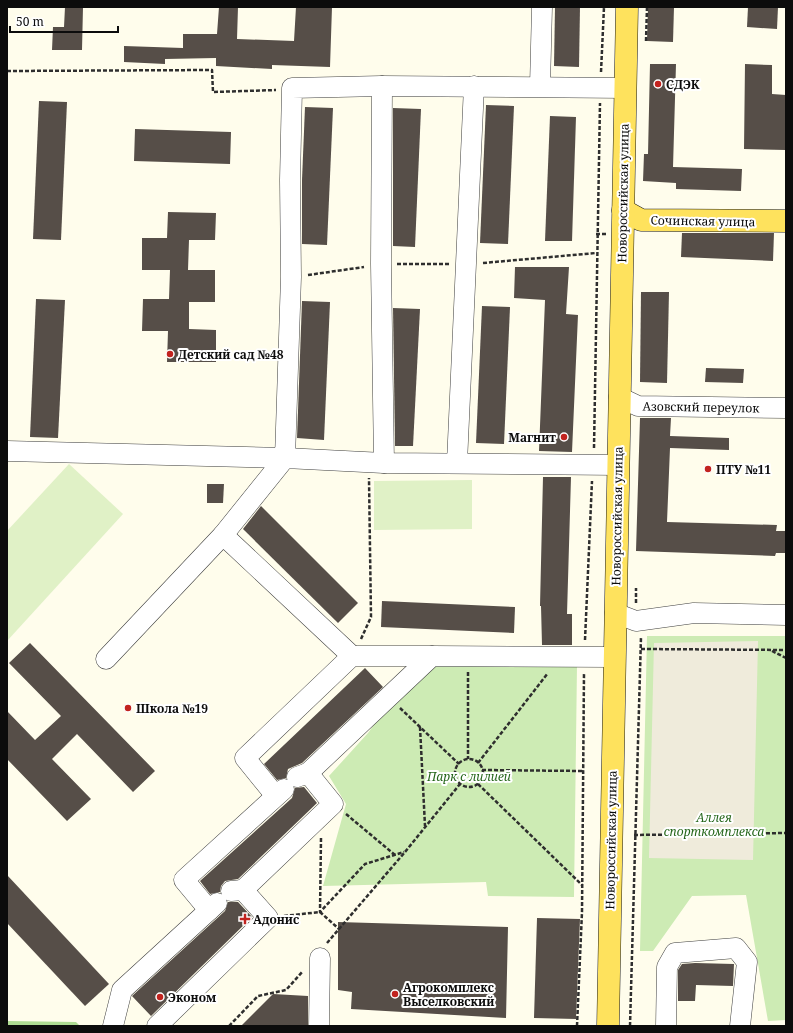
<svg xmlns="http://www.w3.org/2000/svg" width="793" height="1033" viewBox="0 0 793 1033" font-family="'Noto Serif',serif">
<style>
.green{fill:#cdebb4}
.forest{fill:#afdc93}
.pitch{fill:#e0f1c6}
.plaza{fill:#efebdb}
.building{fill:#564e48}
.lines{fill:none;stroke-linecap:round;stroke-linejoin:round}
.minor-casing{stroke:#3f3f3f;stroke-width:21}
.major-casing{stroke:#1d1d1d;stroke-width:23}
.path{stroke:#2e2e2e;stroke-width:2.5;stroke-dasharray:4 2;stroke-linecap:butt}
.minor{stroke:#fff;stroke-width:20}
.major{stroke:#fee25d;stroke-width:22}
.poi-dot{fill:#c2231f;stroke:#fff;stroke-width:1.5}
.labels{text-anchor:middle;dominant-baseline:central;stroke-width:4;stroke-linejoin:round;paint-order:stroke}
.poi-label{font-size:12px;font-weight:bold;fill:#0c0c0c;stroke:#fff;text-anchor:start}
.street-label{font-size:12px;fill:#0c0c0c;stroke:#fff}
.park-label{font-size:12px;font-style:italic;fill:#25661a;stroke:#fff}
</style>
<rect width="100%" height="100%" fill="#fffdec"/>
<g class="green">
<polygon points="647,636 786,636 786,1020 768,1021 746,895 692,896 653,951 640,951"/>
<polygon points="435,661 577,665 574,897 488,896 486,882 323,886 346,804 329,776 368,733 389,704"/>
</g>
<polygon class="forest" points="7,1021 76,1022 80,1026 7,1026"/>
<g class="pitch">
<polygon points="69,464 123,514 7,641 7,531"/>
<polygon points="472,480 472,529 374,530 374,481"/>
</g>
<polygon class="plaza" points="758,641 753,860 649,858 654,643"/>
<g class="building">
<polygon points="65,7 83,7 82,50 52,50 53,27 64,27"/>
<polygon points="219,7 238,7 237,39 294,41 296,7 332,7 330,67 272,65 272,69 216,66 216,58 165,59 165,64 124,62 124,46 183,48 183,34 217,34"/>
<polygon points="555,7 580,7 579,67 554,66"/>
<polygon points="648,7 674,7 673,42 647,41"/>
<polygon points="748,7 778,7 777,29 747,27"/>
<polygon points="650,64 676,64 673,167 742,169 741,191 676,189 676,183 643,181 644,154 648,154"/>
<polygon points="745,64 772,65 772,94 786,95 786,150 744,149"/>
<polygon points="39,101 67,102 61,240 33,239"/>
<polygon points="486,105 514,106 508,244 480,243"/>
<polygon points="305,107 333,108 327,245 302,244 302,180"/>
<polygon points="393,108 421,109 415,247 393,246"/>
<polygon points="550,116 576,117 572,241 545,241"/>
<polygon points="135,129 231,132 230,164 134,161"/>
<polygon points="168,212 216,213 215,240 189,240 188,270 215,270 215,302 189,302 189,329 216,330 216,362 167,362 168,331 142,331 143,299 169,299 170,270 142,270 142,238 167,238"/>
<polygon points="682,233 774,233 773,261 681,257"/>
<polygon points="515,267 569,267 566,314 578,315 572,452 539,451 545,300 514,298"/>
<polygon points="641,292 669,292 667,383 640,382"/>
<polygon points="36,299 65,300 58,438 30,437"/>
<polygon points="302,301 330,302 324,440 297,438"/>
<polygon points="482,306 510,307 504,444 476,443"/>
<polygon points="393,308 420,309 413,446 395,446"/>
<polygon points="706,368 744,369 743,383 705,382"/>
<polygon points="640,418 671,418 670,436 729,438 729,450 670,448 667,522 777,525 776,531 786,531 786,553 776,553 775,556 636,551"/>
<polygon points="543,477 571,477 567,614 572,614 572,645 542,645 541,606 540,606"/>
<polygon points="207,484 224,484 223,503 207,503"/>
<polygon points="261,506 358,603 338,623 243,529"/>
<polygon points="382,601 515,607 514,633 381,627"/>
<polygon points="30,643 155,771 133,792 77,734 52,759 91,799 67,821 7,759 7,711 35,740 61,716 9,663"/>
<polygon points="365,668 383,687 302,763 288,769 286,778 277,780 264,764"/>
<polygon points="304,787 317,803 238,879 225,881 221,886 220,892 210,894 200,881 292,798 295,788"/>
<polygon points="7,875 109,984 85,1006 7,923"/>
<polygon points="228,902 238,902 252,917 151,1016 132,996 225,911"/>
<polygon points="537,918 580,919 576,1019 534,1018"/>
<polygon points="338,922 508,927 506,1018 351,1009 352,992 338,990"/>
<polygon points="695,963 734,964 733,986 696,985 695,1001 678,1001 678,970 682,964"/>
<polygon points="273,994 308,996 308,1026 241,1026"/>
</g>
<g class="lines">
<defs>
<g id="minor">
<polyline points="382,86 381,264 384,463"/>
<polyline points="540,86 542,7"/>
<polyline points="619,397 638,406 786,408"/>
<polyline points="7,451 285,458 291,277 290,180 292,88 382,86 626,88"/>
<polyline points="457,463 474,86"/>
<polyline points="223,535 285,458 384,463 618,465"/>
<polyline points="615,613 636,621 694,613 786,615"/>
<polyline points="106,659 223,535 352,656"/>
<polyline points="308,773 432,656 613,657"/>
<polyline points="275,795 245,758 352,656 432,656"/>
<polyline points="243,890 333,804 308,773 297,777"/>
<polyline points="209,910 184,880 284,789"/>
<polyline points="113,1026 122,990 217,903"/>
<polyline points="157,1026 268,918 243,890 231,891"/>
<polyline points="319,1026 320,958"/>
<polyline points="666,1026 667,967 675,953 736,948 747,962 740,1026"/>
</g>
<g id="major">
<polyline points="623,210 641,220 786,221"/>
<polyline points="608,1026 627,7"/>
</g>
</defs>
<use href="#minor" class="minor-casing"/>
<use href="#major" class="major-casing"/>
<g class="path">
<polyline points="646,41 647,7"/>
<polyline points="7,71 212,70 213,92 276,90"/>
<polyline points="601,72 604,7"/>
<polyline points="596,234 606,234"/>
<polyline points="483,263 596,253"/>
<polyline points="397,264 450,264"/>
<polyline points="308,275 364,267"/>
<polyline points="594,448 600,103"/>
<polyline points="636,603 636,588"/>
<polyline points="361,639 371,617 369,478"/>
<polyline points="585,640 592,481"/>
<polyline points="641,649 786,650"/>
<polyline points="772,651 786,658"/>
<polyline points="468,672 468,759"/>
<polyline points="400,708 459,764"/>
<polyline points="420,727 425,826"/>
<circle cx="469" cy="773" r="14"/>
<polyline points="478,763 548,673"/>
<polyline points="482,770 583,771"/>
<polyline points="478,784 582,885"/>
<polyline points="346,814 395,855"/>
<polyline points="634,835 786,833"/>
<polyline points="321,838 320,912 365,864 404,852"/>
<polyline points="284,916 320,912 339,929"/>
<polyline points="327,943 405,852 460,784"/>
<polyline points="229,1026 258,996 286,990 303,971"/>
<polyline points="577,1026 582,912 584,673"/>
<polyline points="630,1026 641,637"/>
</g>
<use href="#minor" class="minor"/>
<use href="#major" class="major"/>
</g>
<g class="poi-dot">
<circle cx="658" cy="84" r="4"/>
<circle cx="170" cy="354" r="4"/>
<circle cx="564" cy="437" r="4"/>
<circle cx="708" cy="469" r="4"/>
<circle cx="128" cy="708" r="4"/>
<path d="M243 913h4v4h4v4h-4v4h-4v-4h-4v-4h4z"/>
<circle cx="395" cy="994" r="4"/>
<circle cx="160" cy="997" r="4"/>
</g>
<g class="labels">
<g class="poi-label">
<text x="666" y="84">СДЭК</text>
<text x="178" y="354">Детский сад №48</text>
<text x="556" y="437" text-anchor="end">Магнит</text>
<text x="716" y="469">ПТУ №11</text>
<text x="136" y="708">Школа №19</text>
<text x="253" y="919">Адонис</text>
<text x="403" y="987">Агрокомплекс<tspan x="403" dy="14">Выселковский</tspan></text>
<text x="168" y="997">Эконом</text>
</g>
<g class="street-label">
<text transform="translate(623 193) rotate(-89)">Новороссийская улица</text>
<text transform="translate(703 221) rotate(1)">Сочинская улица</text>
<text transform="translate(701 407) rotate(1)">Азовский переулок</text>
<text transform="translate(617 516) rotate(-89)">Новороссийская улица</text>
<text transform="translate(611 840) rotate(-89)">Новороссийская улица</text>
</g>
<g class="park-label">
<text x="469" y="776">Парк с лилией</text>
<text x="714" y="817">Аллея<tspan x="714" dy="14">спорткомплекса</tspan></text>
</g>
</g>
<rect width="793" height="1033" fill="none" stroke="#0c0c0c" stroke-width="16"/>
<path d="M10 26v6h108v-6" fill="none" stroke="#0c0c0c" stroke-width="2"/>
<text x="16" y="26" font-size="12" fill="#0c0c0c" stroke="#ffffff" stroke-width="3" paint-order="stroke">50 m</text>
</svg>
